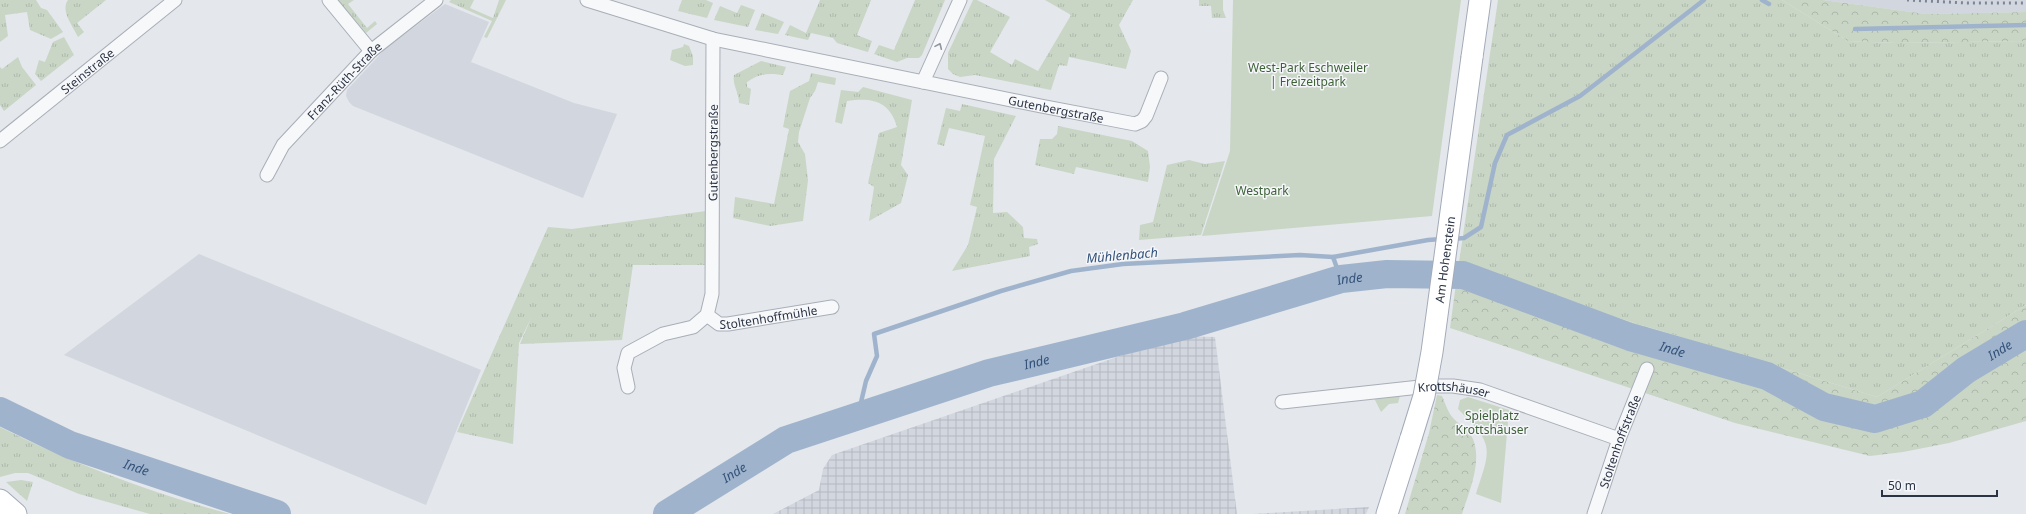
<svg xmlns="http://www.w3.org/2000/svg" width="2026" height="514" viewBox="0 0 2026 514" font-family="'Noto Sans',sans-serif">
<style>
.built{fill:#d2d6de}
.industrial{fill:url(#industrial-grid)}
.grass{fill:url(#grass-tufts)}
.forest{fill:url(#forest-crowns)}
.green{fill:#c9d6c5}
.lines{fill:none;stroke-linecap:round;stroke-linejoin:round}
.stream{stroke:#9fb4cc;stroke-width:4.5}
.river{stroke:#9fb4cc;stroke-width:28}
.street-casing{stroke:#a9aeb7;stroke-width:15}
.primary-casing{stroke:#a3abb8;stroke-width:23}
.street{stroke:#f7f8fa;stroke-width:13}
.primary{stroke:#fff;stroke-width:21}
.rail{stroke:#7d8696;stroke-width:3;stroke-dasharray:2 4;stroke-linecap:butt}
.primary-bridge-casing{stroke:#a3abb8;stroke-width:23;stroke-linecap:butt}
.primary-bridge{stroke:#fff;stroke-width:21}
.oneway{stroke:#9196a0}
.labels{text-anchor:middle;dominant-baseline:central;stroke-width:3;stroke-linejoin:round;paint-order:stroke}
.park-label{font-size:12px;fill:#3f6138;stroke:#f4f6f9}
.street-label{font-size:12px;fill:#2b3445;stroke:#f4f6f9}
.water-label{font-size:13px;font-style:italic;fill:#34527a;stroke:#f4f6f9}
</style>
<defs>
<pattern id="industrial-grid" width="8" height="8" patternUnits="userSpaceOnUse"><rect width="8" height="8" fill="#d2d6de"/><path d="M0 4h8M4 0v8" fill="none" stroke="#b4b8c0"/></pattern>
<pattern id="grass-tufts" width="24" height="20" patternUnits="userSpaceOnUse"><rect width="24" height="20" fill="#c9d6c5"/><path d="M3 7l-1-3M5 7V3M7 7l1-3M15 17l-1-3M17 17v-4M19 17l1-3" fill="none" stroke="#adb8ab"/></pattern>
<pattern id="forest-crowns" width="20" height="18" patternUnits="userSpaceOnUse"><rect width="20" height="18" fill="#c9d6c5"/><path d="M2 6a3 3 0 1 1 6 0M12 15a3 3 0 1 1 6 0" fill="none" stroke="#adb8ab"/></pattern>
</defs>
<rect width="100%" height="100%" fill="#e4e7ec"/>
<g class="built">
<polygon points="1823,0 2026,0 2026,12 1926,14"/>
<polygon points="445,4 489,22 471,62 574,103 617,114 583,198 353,106 349,102 346,96 347,90 385,49"/>
<polygon points="199,254 481,370 426,505 64,355"/>
</g>
<g class="industrial">
<polygon points="1178,336 1215,337 1237,514 773,514 819,490 823,469 832,455"/>
<polygon points="1369,507 1366,514 1252,514"/>
</g>
<g class="grass">
<polygon points="0,0 36,0 41,8 47,10 63,32 51,39 30,30 27,12 5,15 8,36 0,42"/>
<path d="M68,0H106L77,23L84,32L78,37C73,26 60,11 68,0Z"/>
<polygon points="338,0 354,0 348,4 367,28 375,21 377,24 366,33"/>
<polygon points="451,0 474,0 470,8 493,18 499,0 506,0 487,38 484,37 492,21 449,2"/>
<polygon points="682,0 706,0 713,3 707,18 678,11"/>
<polygon points="820,0 871,0 857,35 872,41 868,52 837,43 833,38 811,33 808,40 785,35 790,25 806,33"/>
<polygon points="915,0 945,0 922,55 919,58 907,58 897,62 874,54 879,45 894,50"/>
<polygon points="973,0 977,0 1010,17 990,52 1012,65 1015,59 1038,71 1071,15 1045,0 1133,0 1119,25 1131,51 1126,69 1069,57 1067,66 1059,65 1051,90 975,75 960,77 953,74 948,69 948,53"/>
<polygon points="1199,0 1223,0 1223,10 1226,18 1212,18 1211,6 1199,6"/>
<polygon points="1498,0 1782,0 1848,41 1896,43 2026,41 2026,305 1877,397 1458,269"/>
<polygon points="741,5 755,10 748,27 714,20 720,6 737,13"/>
<polygon points="762,13 784,22 778,34 755,30"/>
<polygon points="64,37 74,55 41,81 35,74 39,60 45,62 53,42"/>
<polygon points="684,44 689,46 693,56 693,65 685,66 670,60 672,50 683,47"/>
<polygon points="18,57 22,67 36,85 4,111 0,105 0,67 2,69"/>
<path d="M761,61L786,67L783,75C769,73 759,73 747,82V87L751,89L749,105L739,103C739,92 732,85 734,75Z"/>
<polygon points="811,73 836,78 835,85 818,82 815,91 810,98 799,132 798,142 805,154 808,180 803,221 770,226 733,218 735,197 774,204 789,129 783,127 790,91 809,81"/>
<path d="M863,87L912,100L901,165L908,175L901,203L869,221L874,187L868,183L879,133L897,127C890,101 872,97 847,101L842,124L835,122L841,90L858,92Z"/>
<polygon points="962,104 1016,116 994,159 993,213 1007,212 1023,227 1024,238 1037,239 1038,244 1029,247 1030,256 952,271 968,245 977,207 970,205 985,136 949,128 944,146 937,144 946,108 960,111"/>
<polygon points="1058,126 1132,141 1148,151 1150,167 1148,182 1076,167 1074,174 1035,165 1040,139 1052,139 1057,134"/>
<polygon points="1189,160 1205,164 1225,161 1201,235 1139,240 1140,225 1153,222 1167,165"/>
<polygon points="706,211 706,265 633,265 622,340 520,344 531,318 519,343 513,444 457,432 548,227 572,229"/>
<polygon points="1400,396 1398,403 1389,404 1381,412 1374,398"/>
<path d="M0,427C74,464 151,493 230,514H150L79,494L28,473H15L0,477Z"/>
<polygon points="21,480 33,482 27,501 6,482"/>
</g>
<g class="forest">
<polygon points="1782,0 1823,0 1926,14 2026,12 2026,41 1896,43 1848,41"/>
<polygon points="1458,269 1877,397 2026,305 2026,421 1949,443 1903,452 1870,456 1735,423 1450,328"/>
<path d="M1437,395L1442,396C1446,405 1448,414 1456,421C1459,424 1464,427 1468,431C1486,453 1470,489 1462,514H1405L1429,433Z"/>
</g>
<g class="green">
<polygon points="1233,0 1461,0 1432,216 1202,236 1230,151"/>
<path d="M1468,397L1509,410L1501,503L1476,494C1491,448 1495,445 1458,409L1460,400Z"/>
</g>
<g class="lines">
<g class="stream">
<polyline points="1762,0 1769,4"/>
<polyline points="1855,29 2026,25"/>
<polyline points="1453,239 1464,238 1481,227 1495,163 1507,135 1580,96 1704,0"/>
<polyline points="1333,257 1341,279"/>
<polyline points="858,415 866,381 877,356 874,334 1001,291 1071,271 1123,264 1300,255 1333,257 1428,240 1442,239"/>
</g>
<g class="river">
<path id="s1" d="M0,411L70,445L277,514"/>
<path id="s2" d="M667,514L786,440L989,373L1185,326L1341,279L1387,274L1463,275L1630,337L1767,376L1824,407L1875,419L1923,404L1966,370L2026,334"/>
</g>
<defs>
<g id="street">
<polyline points="329,0 371,51"/>
<path id="s3" d="M587,0L713,39L1041,106L1135,124L1142,121L1146,116L1161,78"/>
<polyline points="923,82 960,0"/>
<path id="s4" d="M0,141L175,0"/>
<path id="s5" d="M267,175L283,145L371,51L436,0"/>
<path id="s6" d="M707,315L719,324H728L832,307"/>
<path id="s7" d="M628,387L624,368L628,353L663,334L693,327L707,315L712,294L713,39"/>
<path id="s8" d="M1282,402L1429,386H1453L1480,390L1619,439"/>
<path id="s9" d="M1594,514L1619,439L1647,369"/>
</g>
<g id="primary">
<polyline points="1472,57 1480,0"/>
<polyline points="0,500 16,514"/>
<polyline points="1387,514 1411,438"/>
</g>
</defs>
<use href="#street" class="street-casing"/>
<use href="#primary" class="primary-casing"/>
<use href="#street" class="street"/>
<use href="#primary" class="primary"/>
<polyline class="rail" points="1907,0 1967,3 2026,3"/>
<defs>
<g id="primary-bridge">
<path id="s10" d="M1411,438L1424,396L1432,352L1472,57"/>
</g>
</defs>
<use href="#primary-bridge" class="primary-bridge-casing"/>
<use href="#primary-bridge" class="primary-bridge"/>
</g>
<defs><path id="oneway-chevron" d="M-2-3.5L2.5 0L-2 3.5" fill="none" stroke-width="1.6" stroke-linecap="round" stroke-linejoin="round"/></defs>
<use class="oneway" href="#oneway-chevron" transform="translate(939 46) rotate(-66)"/>
<g class="labels">
<g class="park-label">
<text x="1308" y="67">West-Park Eschweiler<tspan x="1308" dy="14">| Freizeitpark</tspan></text>
<text x="1262" y="190">Westpark</text>
<text x="1492" y="415">Spielplatz<tspan x="1492" dy="14">Krottshäuser</tspan></text>
</g>
<g class="street-label">
<text stroke="none"><textPath href="#s4" startOffset="112">Steinstraße</textPath></text>
<text stroke="none"><textPath href="#s5" startOffset="123">Franz-Rüth-Straße</textPath></text>
<text stroke="none"><textPath href="#s3" startOffset="482">Gutenbergstraße</textPath></text>
<text stroke="none"><textPath href="#s7" startOffset="287">Gutenbergstraße</textPath></text>
<text stroke="none"><textPath href="#s10" startOffset="182">Am Hohenstein</textPath></text>
<text stroke="none"><textPath href="#s6" startOffset="65">Stoltenhoffmühle</textPath></text>
<text stroke="none"><textPath href="#s8" startOffset="173">Krottshäuser</textPath></text>
<text stroke="none"><textPath href="#s9" startOffset="77">Stoltenhoffstraße</textPath></text>
</g>
<g class="water-label">
<text transform="translate(1122 255) rotate(-5)">Mühlenbach</text>
<text stroke="none"><textPath href="#s2" startOffset="727">Inde</textPath></text>
<text stroke="none"><textPath href="#s2" startOffset="1063">Inde</textPath></text>
<text stroke="none"><textPath href="#s2" startOffset="1423">Inde</textPath></text>
<text stroke="none"><textPath href="#s2" startOffset="403">Inde</textPath></text>
<text stroke="none"><textPath href="#s1" startOffset="148">Inde</textPath></text>
<text stroke="none"><textPath href="#s2" startOffset="79">Inde</textPath></text>
</g>
</g>
<path d="M1882 490v6h115v-6" fill="none" stroke="#2b3445" stroke-width="2"/>
<text x="1888" y="490" font-size="12" fill="#2b3445" stroke="#f4f6f9" stroke-width="3" paint-order="stroke">50 m</text>
</svg>
